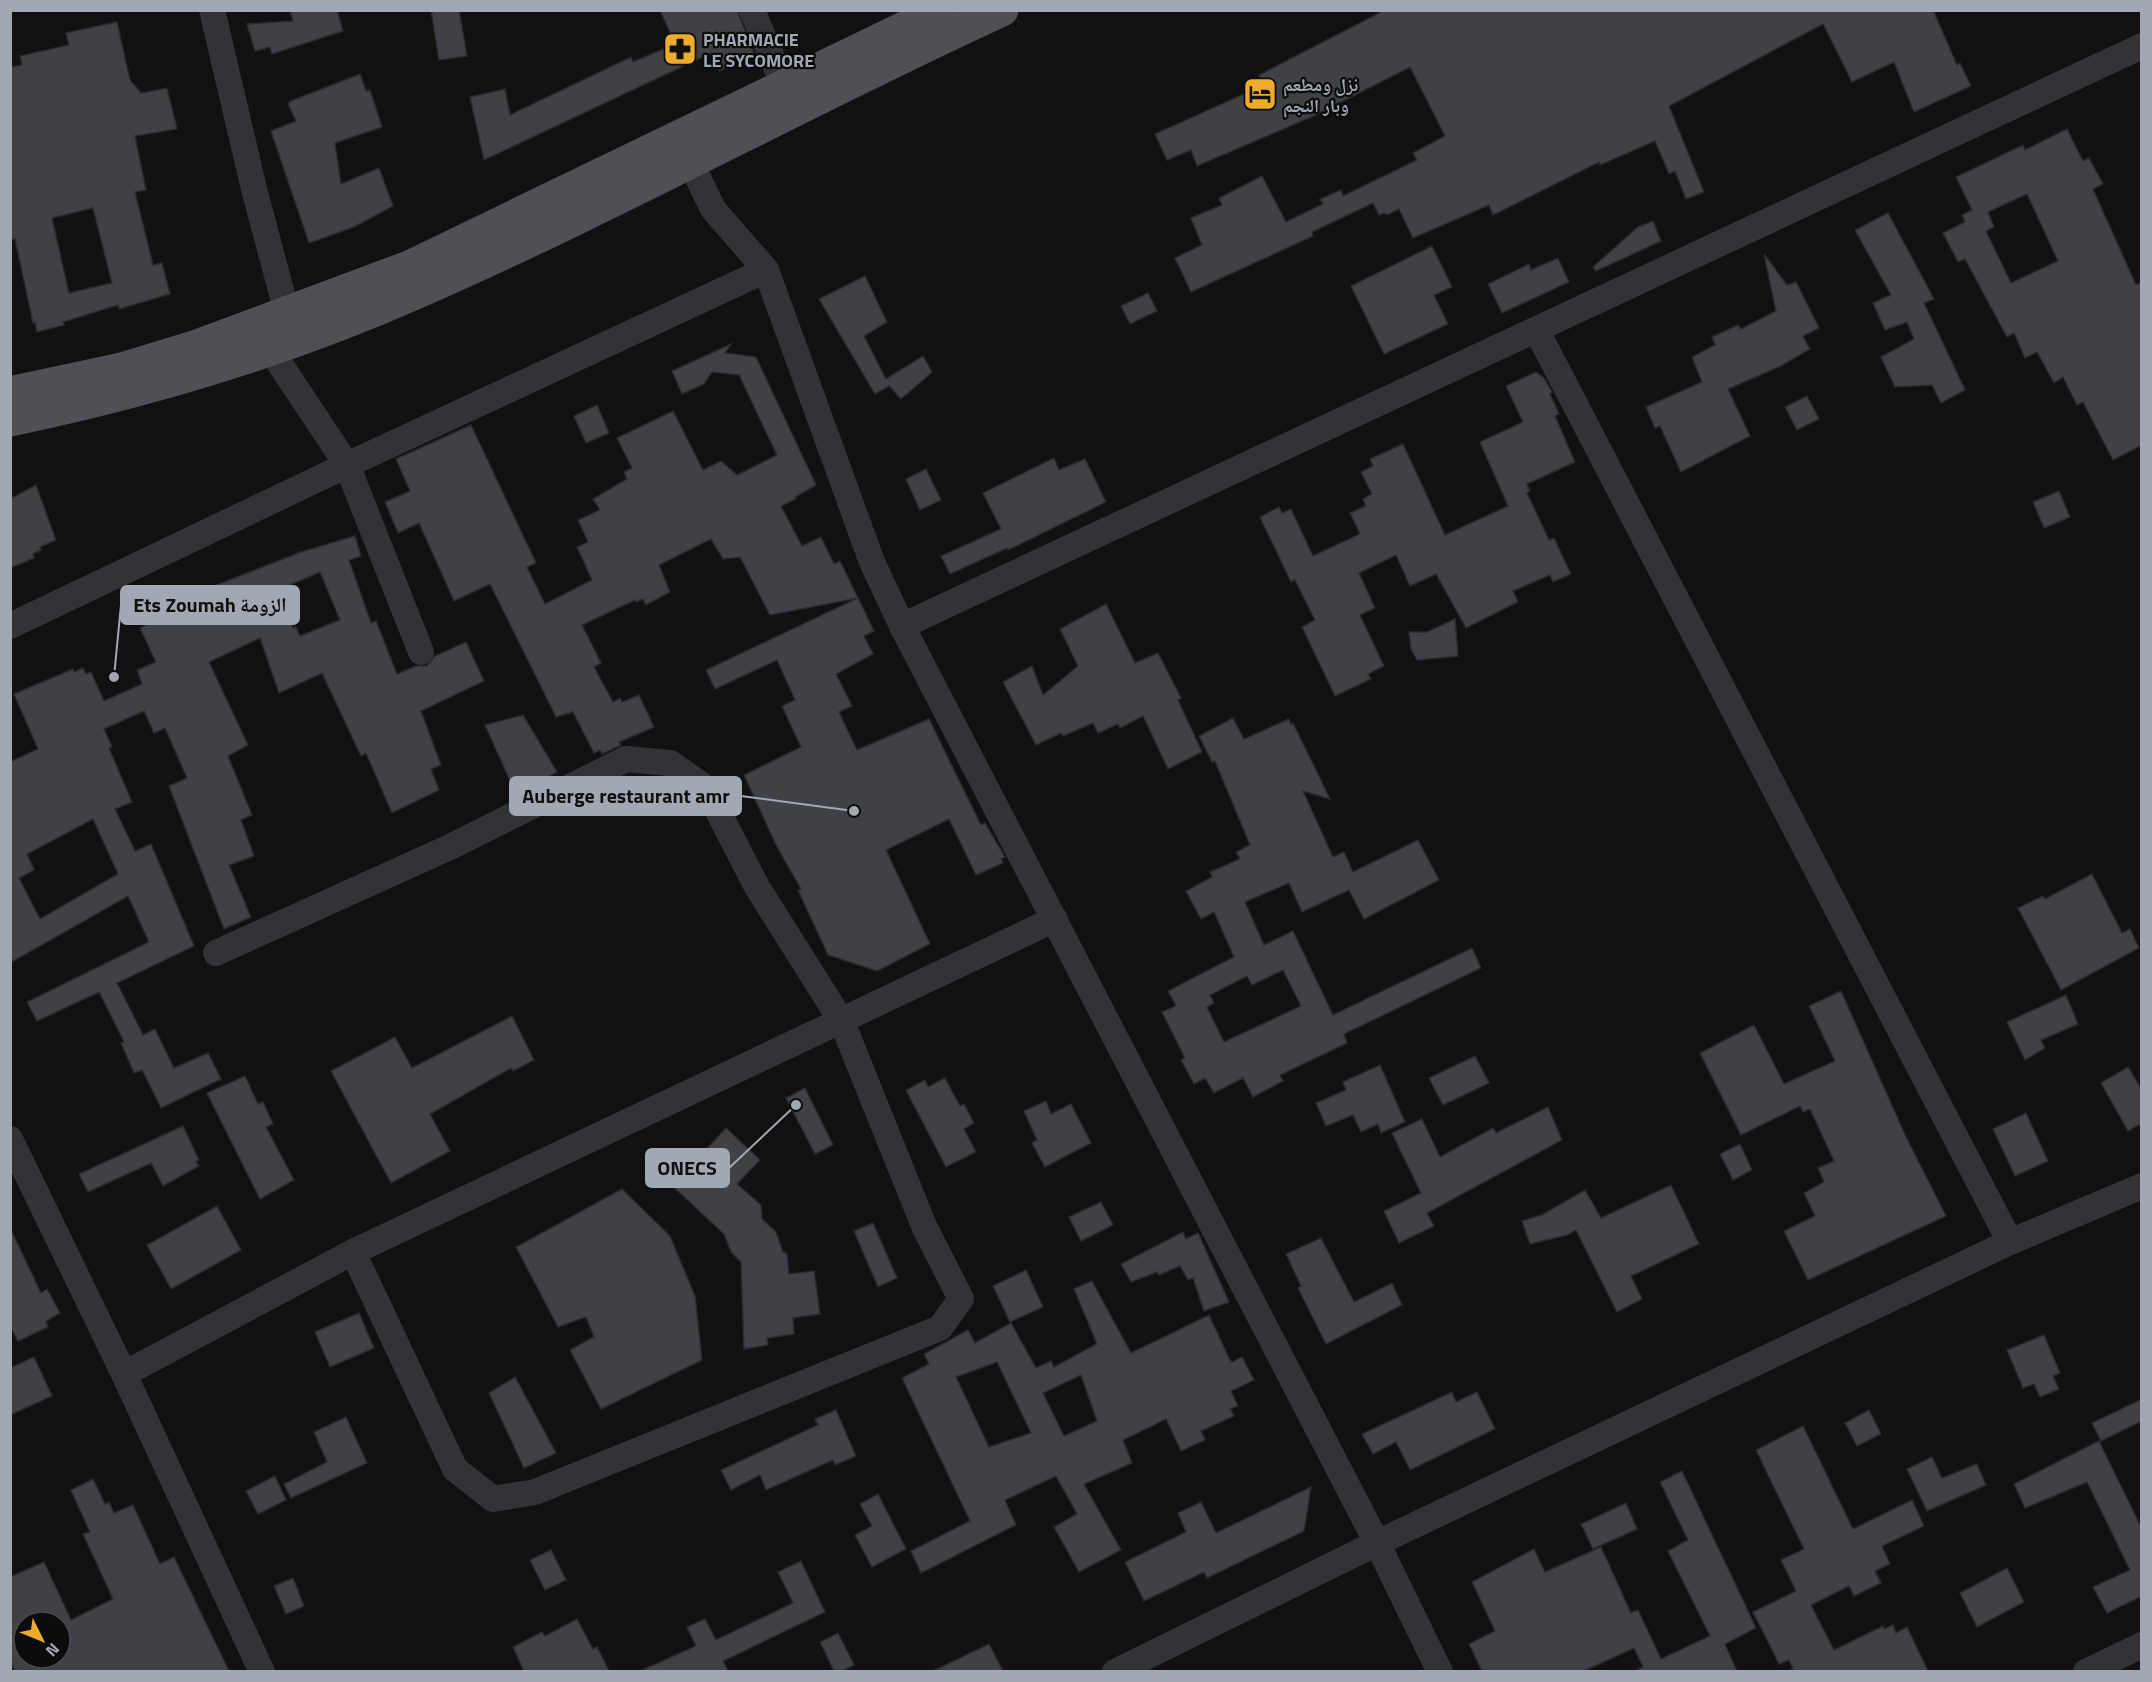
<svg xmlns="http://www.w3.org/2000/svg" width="2152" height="1682" viewBox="0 0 2152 1682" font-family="'Titillium Web','Noto Naskh Arabic',sans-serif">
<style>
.building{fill:#404146;stroke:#2b2b2e;stroke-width:1.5;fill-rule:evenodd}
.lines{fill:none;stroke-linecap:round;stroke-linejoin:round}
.minor{stroke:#323337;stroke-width:26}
.major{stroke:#4e5056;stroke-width:33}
.labels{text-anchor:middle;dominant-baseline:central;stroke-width:4.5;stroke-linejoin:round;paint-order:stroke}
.poi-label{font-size:18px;font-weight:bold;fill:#a2a8b3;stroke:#0c0c0d;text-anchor:start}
.leader{fill:none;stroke:#a2a8b3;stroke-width:2}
.callout-dot{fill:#a2a8b3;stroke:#0c0c0d;stroke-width:2}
.callout{fill:#a2a8b3;stroke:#a2a8b3;stroke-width:2}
.callout-label{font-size:20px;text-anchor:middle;font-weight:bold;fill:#111}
</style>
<rect width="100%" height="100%" fill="#111112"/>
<g class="building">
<polygon points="290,10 337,10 343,31 272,54 270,47 255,51 247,24 293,21"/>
<polygon points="431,10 459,10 467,56 439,60"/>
<polygon points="660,10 737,10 754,54 720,71 711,53 484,160 470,97 505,89 510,115 631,57 633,62 675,44"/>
<polygon points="1385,10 1933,10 1957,65 1960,63 1971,86 1914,112 1894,62 1852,82 1823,24 1669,106 1704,192 1686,199 1675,171 1669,174 1655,141 1600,165 1599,162 1493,215 1489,205 1413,238 1399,209 1387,215 1384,213 1379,215 1373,203 1312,232 1313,236 1191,292 1175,258 1202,245 1191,218 1222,205 1219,198 1262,176 1286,222 1323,204 1320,199 1341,190 1343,196 1417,160 1413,153 1445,136 1410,67 1316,115 1197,166 1191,150 1167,160 1155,134 1264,85 1259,75"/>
<path d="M117,22L130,80L141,93L167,88L177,129L135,136L146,190L135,192L153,265L162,263L170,294L119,309L118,305L63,322L64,325L37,332L35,322L33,323L15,239L10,240V67L22,65L20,56L69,45L66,33ZM93,208L112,283L69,293L52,218Z"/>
<polygon points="360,74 366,91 370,90 382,127 335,143 341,184 379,168 393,206 354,227 309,243 271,131 296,121 288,104 291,101"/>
<path d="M2067,129L2083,161L2089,158L2103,184L2093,189L2136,285L2142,282V445L2113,460L2083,402L2077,405L2063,377L2054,383L2037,352L2025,358L2014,333L2007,337L1965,259L1958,262L1943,233L1965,222L1962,215L1972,210L1956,177L2023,145L2025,150ZM2027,194L2058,261L2011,283L1986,231L1994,227L1988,212Z"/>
<polygon points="1888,213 1934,299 1924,303 1965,390 1941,403 1932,385 1895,387 1881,357 1914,339 1907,322 1885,330 1873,303 1891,295 1855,230"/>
<polygon points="1653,221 1661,241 1596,271 1593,267 1638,227"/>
<polygon points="1432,246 1452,287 1434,295 1448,324 1384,354 1351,286"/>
<polygon points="1764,254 1787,285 1796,282 1819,328 1803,336 1810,349 1781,366 1728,389 1750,436 1681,472 1660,426 1655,428 1646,407 1702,382 1692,357 1715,345 1712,337 1738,325 1741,329 1776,311"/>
<polygon points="1558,258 1569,282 1502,313 1488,284 1529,264 1531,270"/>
<polygon points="865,276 887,322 864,336 886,379 923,356 932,372 901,399 889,386 875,394 819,299"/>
<polygon points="1148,293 1157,311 1130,324 1121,306"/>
<polygon points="731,344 725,353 756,357 816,485 795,497 796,499 781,506 802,546 821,537 834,564 840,561 874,631 864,636 873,654 836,674 852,706 839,712 857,750 929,719 981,825 985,823 1005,857 1001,859 1003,863 976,875 949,819 886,850 930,944 877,971 828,955 798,890 801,889 776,845 744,775 801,747 782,706 795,700 777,660 715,689 706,670 858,598 770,615 740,557 723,559 711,539 659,565 670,592 646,605 643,599 636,602 635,600 582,625 601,663 594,667 613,702 620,698 622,702 639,695 654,727 619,742 621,745 602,754 600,750 594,753 573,712 556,717 490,584 454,601 419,523 398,533 385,502 410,491 396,459 471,425 536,563 527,567 545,604 592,580 577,547 588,542 578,520 600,510 593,499 627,479 624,472 632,468 617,438 673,411 703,470 721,461 737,475 777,455 739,375 712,372 704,384 682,394 672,371"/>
<polygon points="1536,372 1544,378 1552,392 1550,394 1559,414 1555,416 1575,462 1527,484 1530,491 1527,493 1549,540 1554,538 1571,574 1553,582 1550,575 1513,591 1518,602 1466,628 1436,574 1410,586 1396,555 1359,573 1375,608 1360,615 1384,666 1368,674 1371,679 1335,696 1302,627 1315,620 1295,580 1291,582 1260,517 1279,507 1282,513 1291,509 1313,556 1360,534 1350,513 1366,506 1363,499 1372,494 1361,472 1373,466 1370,459 1403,444 1445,535 1508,506 1480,442 1523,422 1506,386"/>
<polygon points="1807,396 1819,419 1797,430 1785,407"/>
<polygon points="597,405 609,433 586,443 574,416"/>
<polygon points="1054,458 1059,470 1085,459 1106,502 1008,550 1007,548 950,574 941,556 1001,529 983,493"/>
<polygon points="926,469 941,500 920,510 906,479"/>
<polygon points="36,485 56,540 40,547 41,550 33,554 34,558 10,568 10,499"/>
<polygon points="2059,491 2070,517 2044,528 2033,502"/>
<path d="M355,536L361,556L349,560L371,623L376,621L397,674L416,666H427L435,656L466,642L484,681L421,711L441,765L431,769L439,790L392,813L366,753L361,756L322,673L279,693L260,638L209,662L248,745L228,756L252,815L241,820L254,856L229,865L251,917L224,929L169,786L187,778L165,728L154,733L144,711L104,729L112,747L109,748L132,802L115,809L135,851L151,844L194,946L117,983L143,1035L155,1029L174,1068L208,1053L221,1079L161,1108L142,1070L134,1073L121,1043L124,1042L99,992L37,1021L27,1002L149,942L128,896L10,963V762L38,749L14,694L73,669L74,672L83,668L86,674L91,672L104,701L142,684L137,670L156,662L140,628L210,593L209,588L301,552ZM320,572L340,620L300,636L296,627L293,628L278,590ZM93,819L118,874L40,919L19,878L34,870L27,854Z"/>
<polygon points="1106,604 1135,663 1158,653 1181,698 1178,700 1202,752 1168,769 1143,716 1120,728 1118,724 1098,733 1093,723 1063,736 1061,733 1036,745 1003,682 1032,666 1043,695 1078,666 1060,629"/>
<polygon points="1455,619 1458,656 1417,660 1411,649 1409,632 1427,632"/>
<polygon points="523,715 557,772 516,794 485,725"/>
<path d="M1233,718L1244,739L1289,719L1291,724L1293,723L1330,799L1303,791L1333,857L1344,852L1353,872L1418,840L1439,880L1364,919L1349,890L1302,912L1289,883L1245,902L1264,945L1293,931L1333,1015L1472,948L1481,968L1344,1034L1347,1043L1280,1075L1283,1081L1253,1097L1243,1078L1214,1093L1205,1078L1194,1084L1181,1060L1185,1058L1162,1012L1176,1006L1168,991L1234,957L1214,912L1201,919L1186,891L1212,877L1210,872L1240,859L1236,852L1250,845L1215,761L1212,762L1199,736ZM1283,970L1301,1006L1224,1042L1207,1007L1214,1003L1210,995L1247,976L1252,985Z"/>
<polygon points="2092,874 2122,933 2130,929 2139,948 2061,990 2018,908 2043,896 2045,899"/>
<polygon points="1841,991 1906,1137 1946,1216 1808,1280 1784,1231 1815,1216 1804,1193 1824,1182 1818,1168 1834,1161 1810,1109 1803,1112 1800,1106 1741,1135 1700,1053 1754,1025 1784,1084 1835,1061 1809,1006"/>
<polygon points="2066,995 2078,1024 2041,1040 2045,1048 2025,1060 2007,1022"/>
<polygon points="512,1016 534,1060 513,1071 511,1068 430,1114 450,1151 391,1183 331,1071 395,1037 412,1068"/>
<polygon points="1475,1056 1489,1083 1443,1105 1429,1078"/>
<polygon points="1380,1065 1405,1122 1381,1133 1378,1124 1361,1132 1353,1115 1326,1126 1316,1103 1346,1090 1343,1082"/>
<polygon points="2128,1067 2142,1090 2142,1123 2128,1131 2101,1083"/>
<polygon points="245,1076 258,1104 263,1102 273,1124 266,1127 294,1180 260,1199 207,1093"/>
<polygon points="945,1078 960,1106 964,1104 974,1123 964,1129 976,1152 946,1167 906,1090 925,1080 928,1087"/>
<polygon points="805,1088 833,1145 815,1154 786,1098"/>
<polygon points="1046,1101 1051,1114 1071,1104 1091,1143 1045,1167 1032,1143 1037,1140 1024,1111"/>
<polygon points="1548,1107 1562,1140 1427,1213 1434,1226 1399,1243 1384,1211 1421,1193 1392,1133 1422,1119 1440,1157 1493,1128 1496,1133"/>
<polygon points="2026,1113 2048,1161 2015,1176 1993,1129"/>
<polygon points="183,1126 199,1160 196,1161 199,1166 163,1186 151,1163 88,1192 79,1174"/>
<polygon points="726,1128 760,1160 737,1184 761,1205 762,1219 776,1232 783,1252 787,1254 789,1274 814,1271 820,1314 793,1318 794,1334 767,1338 768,1345 744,1349 741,1262 731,1252 724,1234 664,1178 678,1163 683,1167 700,1151 703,1153"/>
<polygon points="1740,1144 1752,1170 1733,1180 1720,1154"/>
<polygon points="1671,1185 1699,1244 1631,1276 1642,1299 1617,1312 1576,1230 1567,1235 1530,1244 1522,1221 1542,1215 1585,1190 1601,1218"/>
<polygon points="622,1189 670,1236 695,1296 702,1360 601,1409 570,1350 594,1337 586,1317 558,1327 516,1247"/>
<polygon points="1101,1202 1113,1225 1081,1241 1069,1217"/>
<polygon points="217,1206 241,1250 171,1289 147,1245"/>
<polygon points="873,1223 897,1278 878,1287 854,1231"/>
<polygon points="10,1228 41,1293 47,1289 60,1313 46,1321 48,1327 18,1341 10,1326"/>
<polygon points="1183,1232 1186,1239 1198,1233 1229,1302 1204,1311 1193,1278 1188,1280 1180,1266 1159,1275 1157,1272 1131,1282 1121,1264"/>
<polygon points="1321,1238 1354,1302 1392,1283 1402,1305 1326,1344 1298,1288 1301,1286 1286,1254"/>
<polygon points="1026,1270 1043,1307 1010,1322 993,1286"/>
<path d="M1092,1281L1131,1353L1209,1315L1230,1360L1232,1362L1242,1357L1254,1380L1231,1391L1238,1406L1230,1409L1234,1416L1201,1431L1205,1440L1181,1451L1166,1419L1123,1440L1132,1463L1084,1484L1121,1550L1079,1572L1054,1527L1077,1514L1056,1476L1005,1500L1016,1525L921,1573L911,1551L970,1521L902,1378L929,1364L924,1354L968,1330L975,1343L1011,1323L1036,1368L1051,1361L1054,1367L1097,1344L1074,1289ZM997,1362L1031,1433L989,1447L956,1377ZM1081,1375L1097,1421L1064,1436L1043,1393Z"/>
<polygon points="359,1313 374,1348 330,1367 315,1332"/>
<polygon points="2044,1335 2060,1373 2053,1376 2059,1389 2040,1397 2034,1384 2023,1388 2007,1350"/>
<polygon points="34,1357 52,1396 10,1415 10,1368"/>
<polygon points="515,1377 556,1453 524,1468 489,1393"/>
<polygon points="1452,1392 1456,1402 1477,1392 1495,1429 1410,1470 1396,1442 1373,1454 1362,1434"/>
<polygon points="2142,1399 2142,1421 2101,1441 2092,1423"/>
<polygon points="836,1410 856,1456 835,1465 833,1460 766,1490 760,1475 731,1490 721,1470 818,1425 815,1419"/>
<polygon points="1869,1410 1881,1434 1857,1446 1845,1423"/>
<polygon points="346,1417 367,1463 291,1498 284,1484 327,1462 314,1432"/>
<polygon points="1803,1426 1853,1529 1912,1500 1924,1526 1882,1546 1890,1564 1875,1571 1881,1583 1854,1596 1849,1586 1811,1605 1834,1650 1883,1626 1884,1629 1893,1625 1896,1633 1907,1627 1928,1671 1788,1671 1793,1669 1789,1660 1779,1664 1753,1612 1796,1591 1781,1560 1804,1549 1756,1450"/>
<polygon points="2099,1441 2142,1529 2142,1596 2107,1613 2093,1587 2130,1570 2087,1482 2025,1508 2014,1484"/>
<polygon points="1932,1457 1942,1478 1977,1464 1986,1485 1927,1511 1907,1469"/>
<polygon points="1682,1471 1756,1628 1725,1644 1737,1671 1635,1671 1643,1667 1634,1648 1584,1671 1482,1671 1469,1644 1495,1631 1472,1582 1534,1549 1545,1572 1601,1547 1631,1613 1638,1610 1661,1659 1710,1636 1668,1551 1688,1540 1660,1482"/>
<polygon points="275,1476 286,1500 258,1514 246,1491"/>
<path d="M93,1479L105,1504L109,1502L114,1513L133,1505L160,1564L174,1557L229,1671H15L10,1662V1577L44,1562L71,1620L113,1599L83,1534L90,1532L71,1490ZM24,1622H60V1658H24Z"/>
<polygon points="1311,1487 1304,1531 1207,1578 1204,1572 1144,1601 1125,1562 1186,1532 1178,1513 1201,1502 1216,1533"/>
<polygon points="878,1494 906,1549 872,1567 855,1535 872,1526 860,1504"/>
<polygon points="1626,1503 1637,1529 1593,1549 1581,1524"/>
<polygon points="551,1550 566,1580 545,1590 530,1560"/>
<polygon points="801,1561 825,1612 723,1661 728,1671 640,1671 696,1646 687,1627 705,1619 716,1640 793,1603 778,1572"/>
<polygon points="2007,1568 2024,1602 1977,1627 1960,1593"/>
<polygon points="293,1578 304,1606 286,1614 274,1586"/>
<polygon points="577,1619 593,1649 597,1647 609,1671 524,1671 513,1647 542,1632 545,1636"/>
<polygon points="838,1633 854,1665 842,1671 834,1671 820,1642"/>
<polygon points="989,1644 1003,1671 933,1671"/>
</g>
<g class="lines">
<g class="minor">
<polyline points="212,10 254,189 287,313"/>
<polyline points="752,10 784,86"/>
<polyline points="683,147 713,209 766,270 872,562 902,626 1377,1543 1440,1672"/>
<polyline points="1537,331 2010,1242"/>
<polyline points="270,349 347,465 421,652"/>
<polyline points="10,626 347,465 766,270"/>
<polyline points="902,626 2142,46"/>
<polyline points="216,953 450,847 626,759 670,763 706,788 757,887 842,1022 924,1226 961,1299 940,1328 535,1492 493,1499 455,1469 353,1252"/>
<polyline points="10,1139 124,1374 262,1672"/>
<polyline points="124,1374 353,1252 1055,919"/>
<polyline points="1115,1672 1377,1543 2010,1242 2142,1186"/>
<polyline points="2086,1672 2142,1645"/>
</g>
<g class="major">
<polyline points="10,393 122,369 197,346 409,267 941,10"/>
<path d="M10,420C149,391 287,350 418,292C616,205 806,100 1002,10"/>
</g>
</g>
<defs>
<symbol id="pharmacy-square" viewBox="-11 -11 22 22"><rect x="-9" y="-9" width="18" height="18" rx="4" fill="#eeac2d" stroke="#0c0c0d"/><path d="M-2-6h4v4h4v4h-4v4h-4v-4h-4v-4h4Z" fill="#111"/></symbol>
<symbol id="hotel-square" viewBox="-11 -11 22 22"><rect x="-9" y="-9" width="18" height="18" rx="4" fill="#eeac2d" stroke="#0c0c0d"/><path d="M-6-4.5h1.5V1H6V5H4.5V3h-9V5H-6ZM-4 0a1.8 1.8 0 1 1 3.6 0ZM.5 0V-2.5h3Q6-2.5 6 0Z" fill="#111"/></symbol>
</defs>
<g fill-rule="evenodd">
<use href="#pharmacy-square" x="661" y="30" width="38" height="38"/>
<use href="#hotel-square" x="1241" y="75" width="38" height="38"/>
</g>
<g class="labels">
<g class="poi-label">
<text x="703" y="39">PHARMACIE<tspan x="703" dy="21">LE SYCOMORE</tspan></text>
<text x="1283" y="84">نزل ومطعم<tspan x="1283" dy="21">وبار النجم</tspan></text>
</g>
</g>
<path class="leader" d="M114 677L121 605M854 811L741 796M796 1105L729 1168"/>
<g class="callout-dot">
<circle cx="114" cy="677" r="6"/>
<circle cx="854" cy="811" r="6"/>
<circle cx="796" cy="1105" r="6"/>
</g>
<g class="callout">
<rect x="121" y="586" width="178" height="38" rx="6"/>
<rect x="510" y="777" width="231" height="38" rx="6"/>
<rect x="646" y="1149" width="83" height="38" rx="6"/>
</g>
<g class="callout-label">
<text x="210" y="612">Ets Zoumah الزومة</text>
<text x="626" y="803">Auberge restaurant amr</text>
<text x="687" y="1175">ONECS</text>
</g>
<rect width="2152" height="1682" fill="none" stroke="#a2a8b3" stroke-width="24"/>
<g transform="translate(42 1640) rotate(133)"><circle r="28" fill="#0c0c0d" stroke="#484a4f" stroke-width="1.5"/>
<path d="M0-4.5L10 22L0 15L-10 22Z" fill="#eeac2d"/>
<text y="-9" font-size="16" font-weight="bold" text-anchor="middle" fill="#a2a8b3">N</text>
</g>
</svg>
